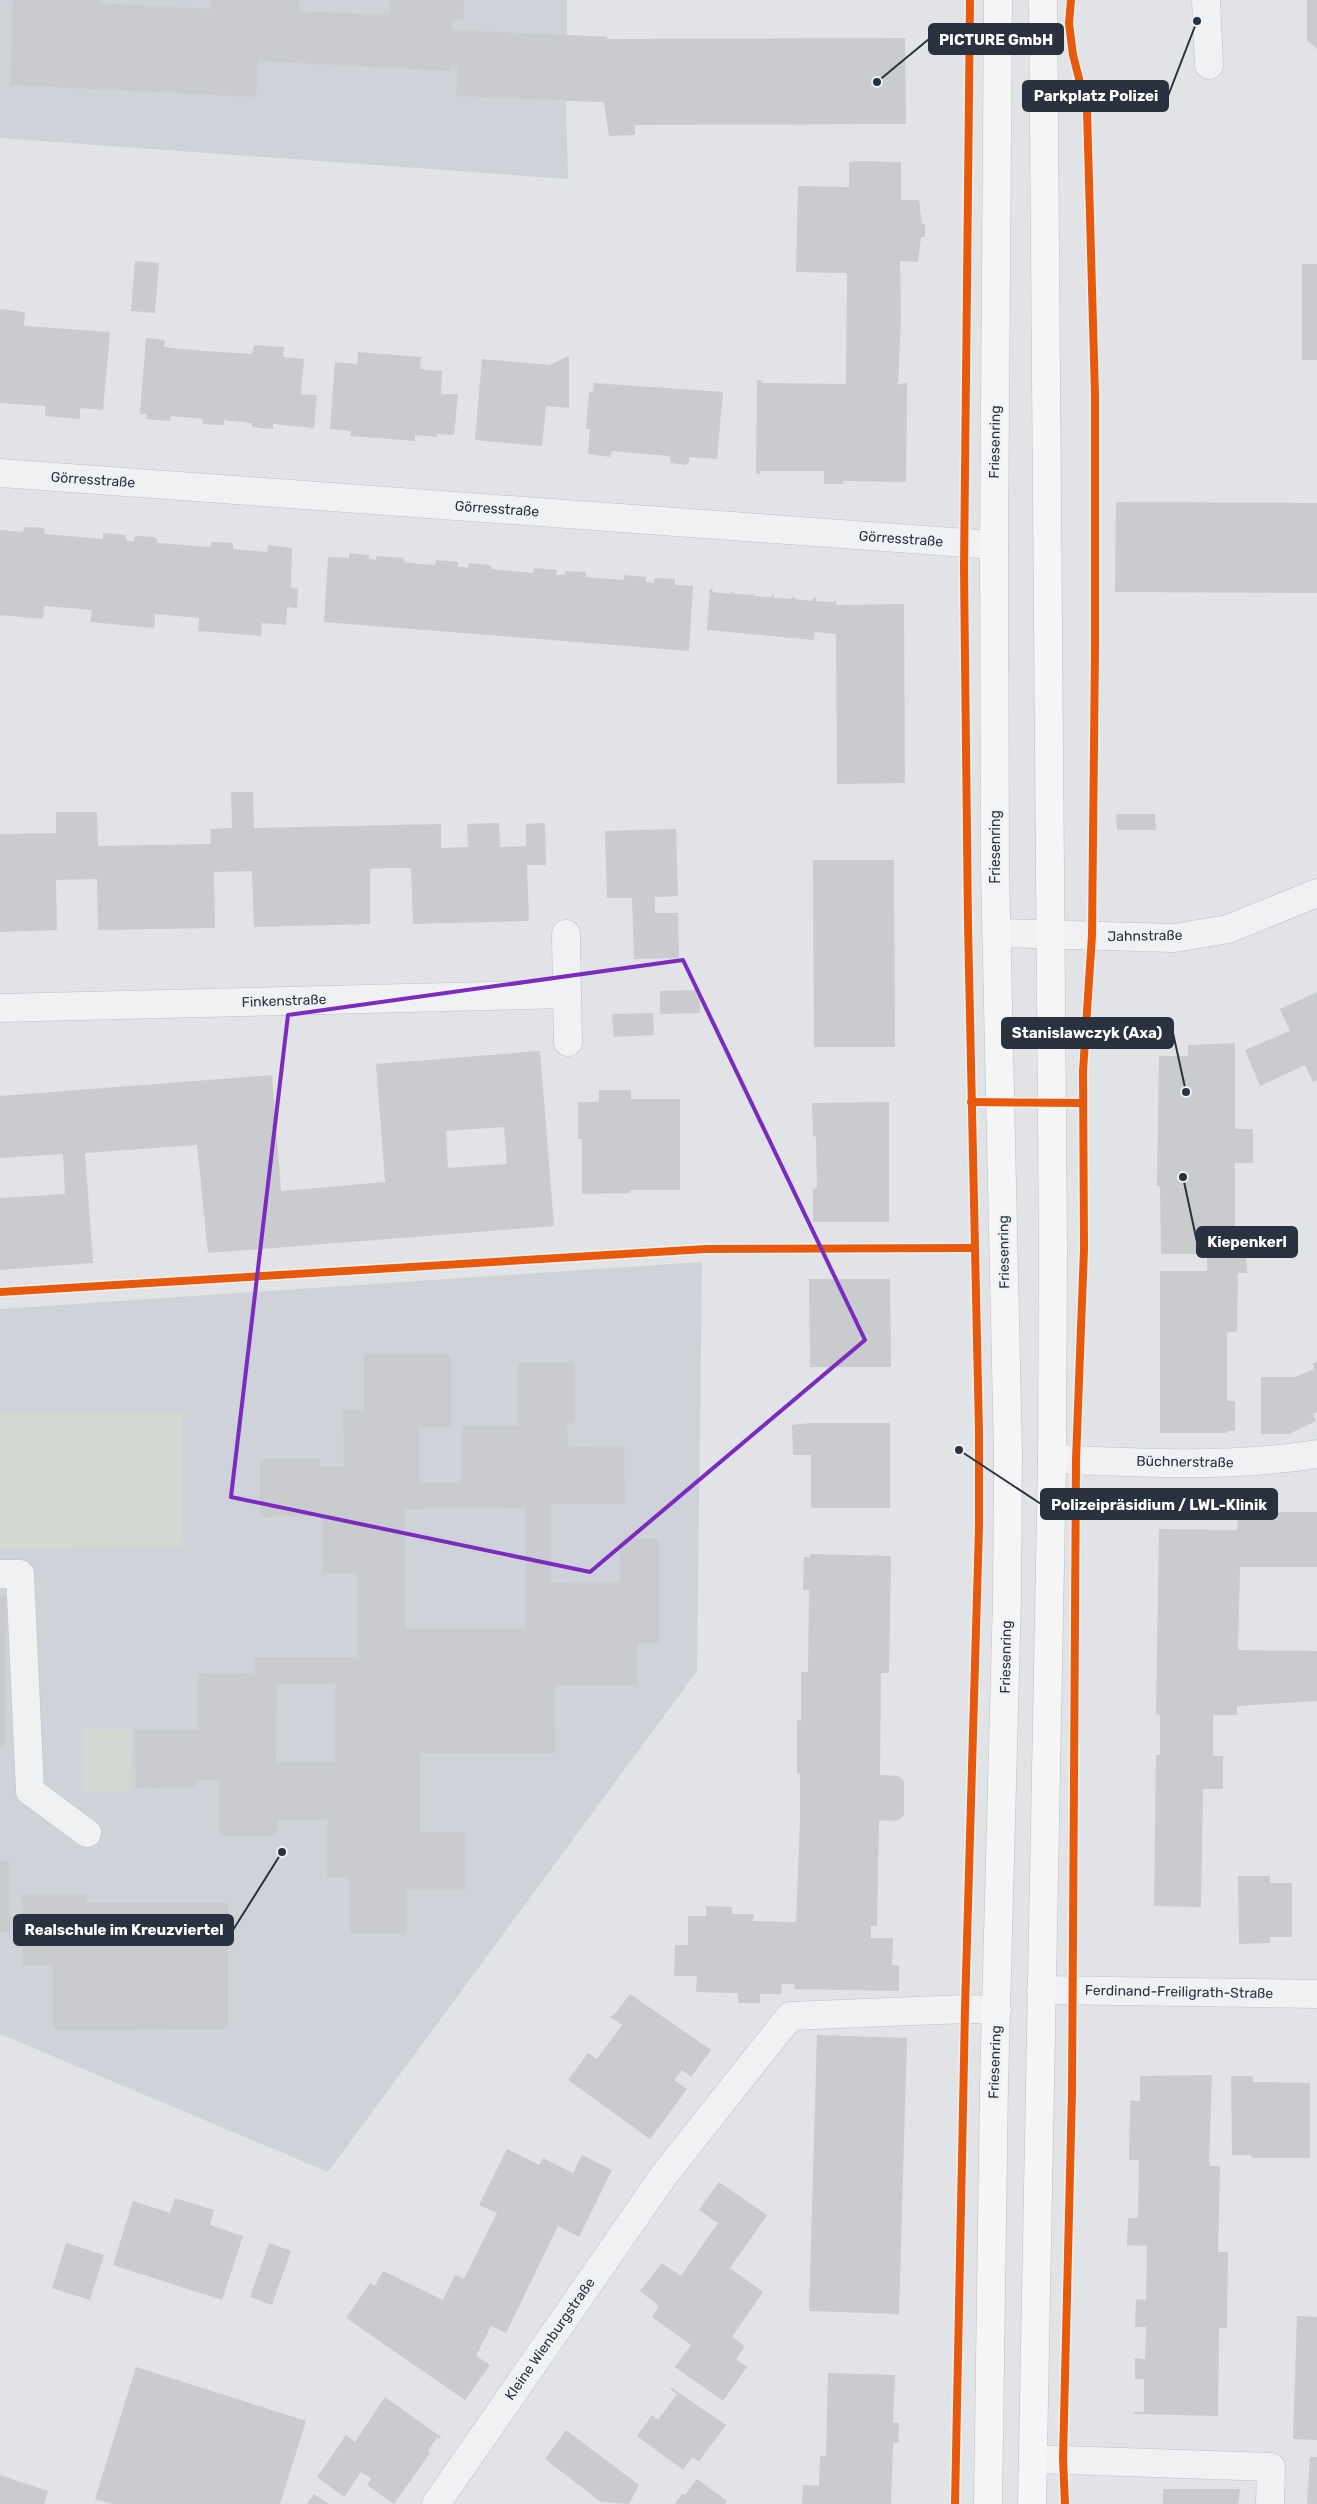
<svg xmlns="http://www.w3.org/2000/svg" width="1317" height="2504" viewBox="0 0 1317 2504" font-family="Rubik,sans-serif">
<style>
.built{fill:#cfd3d9}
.green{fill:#d2d9d2}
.building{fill:#c9cbce;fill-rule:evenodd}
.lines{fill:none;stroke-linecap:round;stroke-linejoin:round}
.minor-casing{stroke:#bfc1c4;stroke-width:29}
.major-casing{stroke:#bec0c3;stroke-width:29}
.minor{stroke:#f0f1f3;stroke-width:28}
.major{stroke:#f5f5f6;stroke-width:28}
.cycleway-casing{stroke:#eff2f5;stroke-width:11}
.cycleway{stroke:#e8590c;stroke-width:8}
.marked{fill:none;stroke:#7b2cbf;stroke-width:4;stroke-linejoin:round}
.labels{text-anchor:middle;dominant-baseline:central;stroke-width:5;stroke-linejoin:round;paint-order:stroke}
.street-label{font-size:14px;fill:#29323e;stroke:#eff2f5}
.leader{fill:none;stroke:#29323e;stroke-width:2}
.callout-dot{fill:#29323e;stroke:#eff2f5;stroke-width:2}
.callout{fill:#29323e;stroke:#29323e;stroke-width:2}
.callout-label{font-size:15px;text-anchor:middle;font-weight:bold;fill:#fff}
</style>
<rect width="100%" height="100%" fill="#e1e3e6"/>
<g class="built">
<polygon points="0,0 567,0 567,35 607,37 604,102 566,101 568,179 0,138"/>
<polygon points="702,1262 697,1671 328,2172 0,2034 0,1309"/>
</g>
<g class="green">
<polygon points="182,1412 183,1547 0,1549 0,1414"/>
<rect x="83" y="1729" width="49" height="63"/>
</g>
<g class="building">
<polygon points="13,0 98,0 98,3 210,9 210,0 299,0 298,11 390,15 390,0 464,0 463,20 453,19 452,30 607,37 607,39 905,38 906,124 635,125 635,135 609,136 604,102 456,96 458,66 450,66 450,71 258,61 256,97 10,85"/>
<polygon points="1307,0 1317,0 1317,49 1307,40"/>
<polygon points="860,161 901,162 901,200 919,200 922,224 925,224 925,237 921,237 918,262 900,261 901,321 898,385 907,382 906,482 843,481 843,484 824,484 824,471 760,471 760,474 756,474 757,380 761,380 762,383 846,384 847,273 796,272 798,186 849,187 849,162"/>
<polygon points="135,261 159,263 155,313 131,311"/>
<rect x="1302" y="264" width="15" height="96"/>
<polygon points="0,309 25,312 24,326 110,332 103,410 80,408 80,419 45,416 46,406 0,403"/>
<polygon points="146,338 165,340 164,347 204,351 252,354 254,345 284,347 283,357 304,359 301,394 317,395 314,428 273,424 273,429 252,427 252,423 224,420 224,425 202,424 204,419 171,416 170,421 146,419 147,414 140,414"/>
<polygon points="358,352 421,357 420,369 442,371 441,394 458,394 454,435 437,434 437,437 415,435 415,441 350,436 351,431 330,429 335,362 357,364"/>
<polygon points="569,356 569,408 546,406 542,446 475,440 482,359 549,365"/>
<polygon points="594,383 723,392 717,459 689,457 689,462 685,465 671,463 669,456 612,451 610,457 588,454 590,429 586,429 589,392 593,393"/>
<polygon points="1116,502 1317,503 1317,593 1115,592"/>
<polygon points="25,527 44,528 45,534 103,539 103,533 126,535 126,540 129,541 134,541 134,537 137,536 154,537 157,539 157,543 211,547 211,542 233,543 233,549 267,552 268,545 292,548 291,588 298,589 297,608 287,607 286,625 262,623 261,636 198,631 199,618 155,614 154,628 90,622 92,610 69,608 44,606 43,619 0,615 0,530 22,532"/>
<polygon points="349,553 369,555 369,559 376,560 376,556 404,558 404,562 419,564 435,565 436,560 458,562 458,567 463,567 468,568 469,563 491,565 491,569 533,573 534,568 557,570 556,575 565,575 565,571 586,572 586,577 624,580 624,575 646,577 646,582 654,583 655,578 675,579 675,585 693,586 689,651 324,622 328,557 349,558"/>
<polygon points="710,589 713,589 712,592 730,594 733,591 733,594 751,595 754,593 753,596 771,597 774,594 774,598 792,599 793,596 795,599 813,601 813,598 816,598 816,601 833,602 836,600 836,605 904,604 905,783 837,784 836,634 815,632 814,640 707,630"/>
<polygon points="231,792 253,792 254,828 441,824 441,848 468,847 467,824 499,823 500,847 526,846 526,824 545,823 546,865 527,865 529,921 413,924 411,868 389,868 370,869 370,924 254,927 252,871 214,872 215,928 98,930 97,879 56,880 57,930 0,932 0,834 56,833 56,812 97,812 98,846 211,844 210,829 232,828"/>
<polygon points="1116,814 1155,814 1156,830 1117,830"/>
<polygon points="676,829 678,896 655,897 655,913 678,913 679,958 634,959 632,898 607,898 605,831"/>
<polygon points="813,860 894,860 895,1047 814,1047"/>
<polygon points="700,990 700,1013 660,1014 660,991"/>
<polygon points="1317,992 1317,1080 1313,1082 1305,1065 1260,1086 1245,1050 1290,1031 1280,1009"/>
<polygon points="653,1013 654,1035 614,1037 612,1014"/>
<polygon points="1235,1043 1235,1129 1253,1129 1253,1163 1235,1163 1235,1254 1246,1254 1247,1273 1238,1273 1237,1332 1227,1332 1227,1401 1235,1401 1235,1431 1227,1431 1226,1433 1160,1433 1160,1271 1207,1271 1207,1254 1161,1254 1160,1186 1157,1186 1159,1056 1188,1056 1188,1045"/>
<path d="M540,1051L554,1226L208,1253L197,1145L85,1153L93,1263L0,1270V1198L65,1194L63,1154L0,1158V1096L272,1075L281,1191L385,1182L376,1064ZM504,1127L507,1164L448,1168L446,1131Z"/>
<polygon points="599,1090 631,1090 631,1099 680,1099 680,1190 631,1190 630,1193 582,1194 582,1139 578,1139 578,1102 599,1102"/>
<polygon points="889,1102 889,1222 813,1222 813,1189 817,1188 816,1137 813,1136 812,1103"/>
<polygon points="809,1279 890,1279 891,1367 810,1367"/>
<path d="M364,1354H451V1427H419V1483H462V1426H518V1363H575V1423H567L568,1447L624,1446L625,1504H551V1583L620,1582L619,1539H659V1643H637V1685H554L555,1753H420V1832H465V1890H407V1933H350V1877H327V1820H278L277,1836H219V1780H196V1787L136,1788L135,1730H198V1674L255,1673V1657H358V1573H323L322,1516L260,1517V1459H320V1467H344L343,1410H364ZM526,1508V1629H405V1509ZM277,1684H335V1762H276Z"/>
<polygon points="1317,1361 1317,1412 1313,1414 1316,1421 1289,1434 1261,1434 1261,1377 1295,1377 1314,1369 1313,1363"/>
<polygon points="811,1423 890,1423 890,1508 811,1508 811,1455 793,1455 792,1425"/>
<polygon points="1277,1512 1317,1512 1317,1567 1240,1567 1238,1650 1317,1651 1317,1701 1237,1706 1237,1715 1213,1715 1213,1756 1223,1756 1223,1789 1203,1789 1201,1907 1154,1906 1156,1755 1160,1755 1160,1715 1156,1714 1159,1529 1237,1530 1238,1520 1277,1520"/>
<polygon points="810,1554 891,1556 889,1673 881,1673 880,1775 899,1776 904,1781 904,1815 899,1820 879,1821 877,1926 871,1926 871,1938 893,1938 892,1965 899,1965 899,1991 794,1989 795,1984 782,1984 781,1994 760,1994 760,2003 738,2003 738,1993 696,1992 697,1976 674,1976 675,1945 688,1945 688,1916 706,1916 706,1906 732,1907 732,1914 754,1914 753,1921 796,1922 800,1820 800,1774 797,1774 797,1720 801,1721 801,1672 808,1672 809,1590 803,1590 804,1557 810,1557"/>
<rect x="0" y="1596" width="6" height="151"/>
<polygon points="0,1861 9,1861 10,1932 0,1932"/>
<polygon points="1238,1876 1270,1876 1270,1883 1292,1883 1292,1937 1270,1937 1270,1943 1239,1944"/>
<polygon points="22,1894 86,1894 86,1903 228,1903 228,2029 53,2030 53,1965 23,1965"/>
<polygon points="630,1994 711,2050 691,2077 682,2070 674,2080 687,2089 650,2139 568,2080 588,2053 597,2059 622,2025 610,2017 614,2015"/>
<polygon points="817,2035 907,2038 899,2314 809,2311"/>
<polygon points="1212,2075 1209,2162 1210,2166 1220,2166 1218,2252 1228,2252 1227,2328 1219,2328 1218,2416 1134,2414 1134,2412 1144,2412 1144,2379 1135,2379 1135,2358 1145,2359 1146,2327 1135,2327 1136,2299 1146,2300 1147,2246 1127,2245 1128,2218 1138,2218 1139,2160 1129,2160 1130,2101 1140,2101 1140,2076"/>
<polygon points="1231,2076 1253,2076 1253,2082 1310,2083 1310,2158 1252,2158 1251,2155 1232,2155"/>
<polygon points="507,2149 539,2165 543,2158 573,2173 582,2155 612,2170 579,2237 558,2226 506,2333 491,2326 476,2356 490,2365 465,2400 346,2318 370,2283 375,2286 383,2271 443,2300 455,2275 464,2279 497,2213 479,2205"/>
<polygon points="719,2182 767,2215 730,2268 763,2292 732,2337 745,2346 736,2359 747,2367 723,2401 675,2367 691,2345 652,2317 659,2306 640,2291 662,2263 681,2276 718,2223 699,2210"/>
<polygon points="175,2198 214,2210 210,2225 243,2236 222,2300 113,2265 133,2201 170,2213"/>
<polygon points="66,2243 104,2255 90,2300 52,2288"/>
<polygon points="269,2243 291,2251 272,2305 250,2297"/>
<polygon points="1297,2316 1317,2317 1317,2440 1293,2439"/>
<polygon points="136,2367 306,2421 280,2504 112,2504 95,2499"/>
<polygon points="828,2373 895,2375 893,2422 899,2423 898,2443 893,2443 891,2504 802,2504 803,2485 819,2486 820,2456 826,2456"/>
<polygon points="672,2388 726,2425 699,2461 692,2457 683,2470 637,2436 652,2415 658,2420 677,2394 670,2389"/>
<polygon points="385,2397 441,2437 440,2439 437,2437 428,2451 430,2453 394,2504 367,2485 371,2478 361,2472 344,2497 317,2477 346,2435 355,2442"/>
<polygon points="566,2430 639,2485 629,2504 601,2502 545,2459"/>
<polygon points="1310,2457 1317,2457 1317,2504 1307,2504"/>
<polygon points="0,2475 48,2491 44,2504 0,2504"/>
<polygon points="697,2479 727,2501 725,2504 675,2504 682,2494 685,2495"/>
<polygon points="1163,2489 1240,2489 1238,2504 1163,2504"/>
<polygon points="314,2494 329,2504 307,2504"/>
</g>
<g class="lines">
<defs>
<g id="minor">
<polyline points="1206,0 1209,65"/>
<polyline points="0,473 994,545"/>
<polyline points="996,933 1174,938 1228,929 1317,893"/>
<polyline points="567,994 568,1042"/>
<polyline points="0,1008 567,994 566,934"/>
<path d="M1052,1459C1139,1463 1230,1468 1317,1454"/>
<polyline points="0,1574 20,1574 30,1791 87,1833"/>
<polyline points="1041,1990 1317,1994"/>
<polyline points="1033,2459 1271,2467 1270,2504"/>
<polyline points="436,2504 664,2175 790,2016 965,2009 997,2010"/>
</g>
<g id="major">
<polyline points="988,2504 994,2084 1007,1598 1008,1454 995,868 994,545 998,0"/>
<polyline points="1032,2504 1052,1459 1053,1247 1043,0"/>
</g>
</defs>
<use href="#minor" class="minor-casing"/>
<use href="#major" class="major-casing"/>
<use href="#minor" class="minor"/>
<use href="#major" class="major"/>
<defs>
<g id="cycleway">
<polyline points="971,1102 1083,1103"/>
<polyline points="0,1292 706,1249 974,1248"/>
<polyline points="955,2504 965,2009 979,1526 979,1433 968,925 964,568 970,0"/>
<polyline points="1065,2504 1063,2459 1072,2091 1076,1460 1084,1249 1083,1071 1092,936 1095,649 1095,395 1087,110 1073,55 1069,23 1071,0"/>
</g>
</defs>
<use href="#cycleway" class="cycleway-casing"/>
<use href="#cycleway" class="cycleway"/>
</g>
<path class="marked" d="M683,960L865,1340L590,1572L231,1497L288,1015Z"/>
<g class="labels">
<g class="street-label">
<text transform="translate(995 442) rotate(-89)">Friesenring</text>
<text transform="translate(93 480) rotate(4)">Görresstraße</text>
<text transform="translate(497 509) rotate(4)">Görresstraße</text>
<text transform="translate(901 539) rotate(4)">Görresstraße</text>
<text transform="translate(995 847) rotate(-90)">Friesenring</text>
<text transform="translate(1145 936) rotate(-1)">Jahnstraße</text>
<text transform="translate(284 1001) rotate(-2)">Finkenstraße</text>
<text transform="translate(1004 1252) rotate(-91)">Friesenring</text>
<text transform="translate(1185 1462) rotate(1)">Büchnerstraße</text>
<text transform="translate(1006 1657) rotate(-89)">Friesenring</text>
<text transform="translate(1179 1992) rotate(1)">Ferdinand-Freiligrath-Straße</text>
<text transform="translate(995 2062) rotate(-88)">Friesenring</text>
<text transform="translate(550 2339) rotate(-55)">Kleine Wienburgstraße</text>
</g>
</g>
<path class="leader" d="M877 82L929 39M1197 21L1168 96M1186 1092L1173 1033M1183 1177L1197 1242M959 1450L1041 1504M282 1852L233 1930"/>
<g class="callout-dot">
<circle cx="877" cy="82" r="5"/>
<circle cx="1197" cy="21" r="5"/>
<circle cx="1186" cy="1092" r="5"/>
<circle cx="1183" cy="1177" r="5"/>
<circle cx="959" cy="1450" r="5"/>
<circle cx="282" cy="1852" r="5"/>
</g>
<g class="callout">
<rect x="929" y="24" width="134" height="30" rx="5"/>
<rect x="1023" y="81" width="145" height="30" rx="5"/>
<rect x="1002" y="1018" width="171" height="30" rx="5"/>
<rect x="1197" y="1227" width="100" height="30" rx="5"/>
<rect x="1041" y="1489" width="236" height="30" rx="5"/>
<rect x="14" y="1915" width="219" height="30" rx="5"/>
</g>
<g class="callout-label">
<text x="996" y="45">PICTURE GmbH</text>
<text x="1096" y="101">Parkplatz Polizei</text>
<text x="1087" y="1038">Stanislawczyk (Axa)</text>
<text x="1247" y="1247">Kiepenkerl</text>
<text x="1159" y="1510">Polizeipräsidium / LWL-Klinik</text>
<text x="124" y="1935">Realschule im Kreuzviertel</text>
</g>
</svg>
